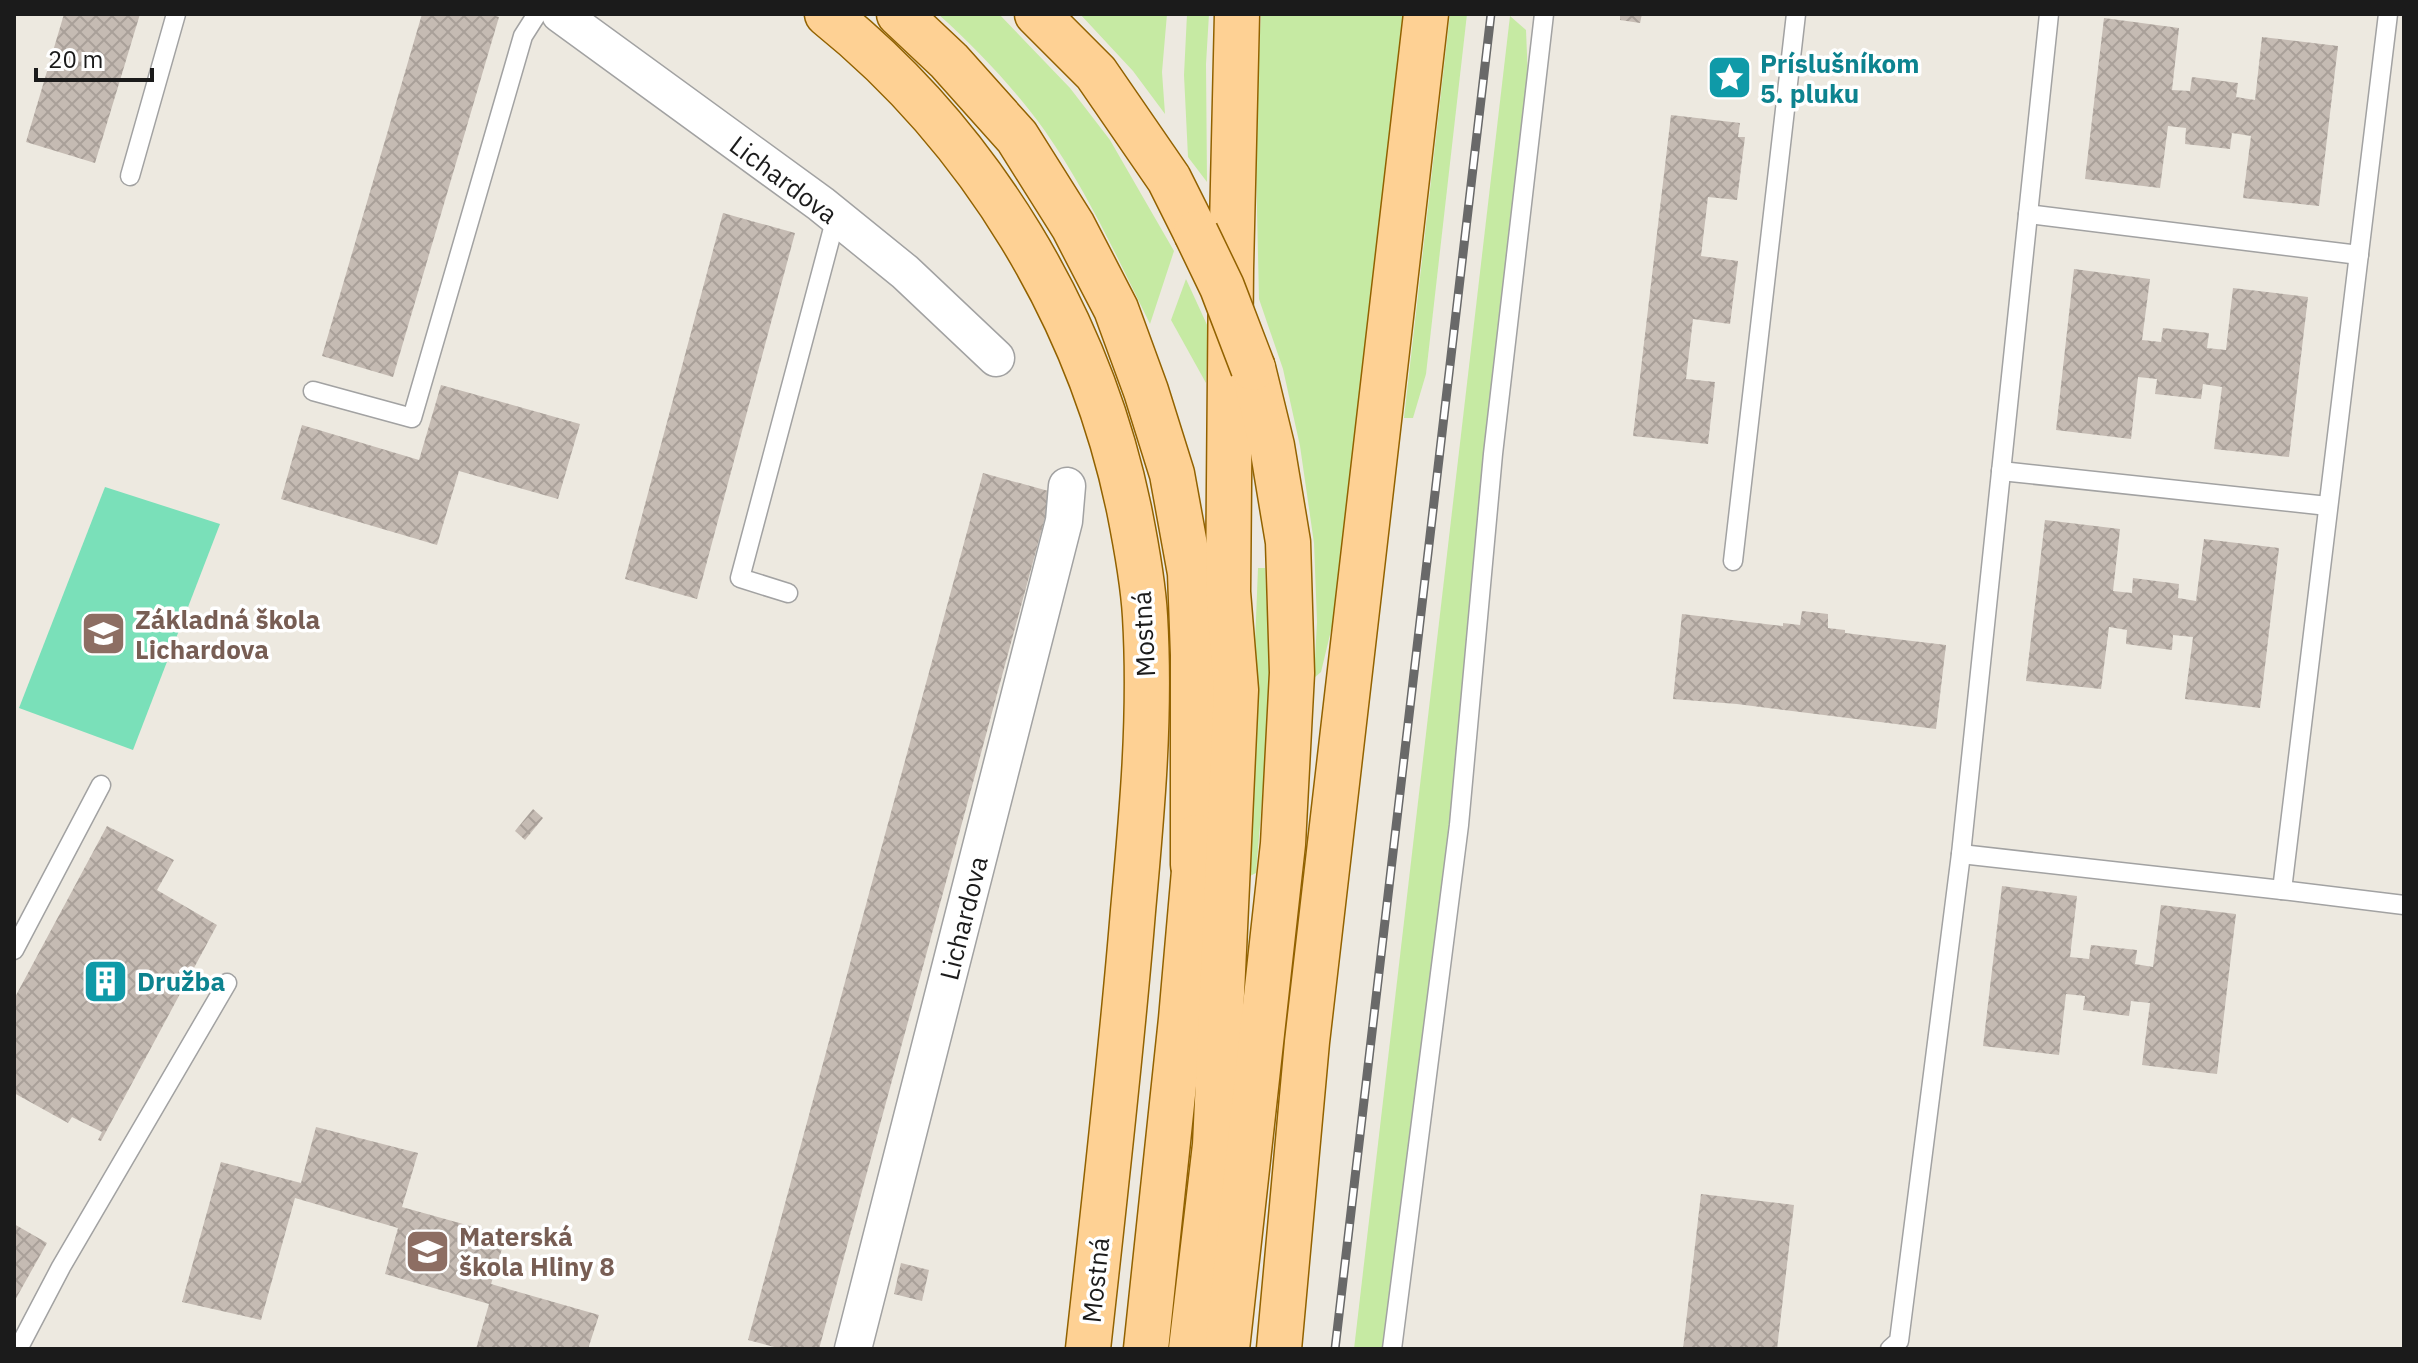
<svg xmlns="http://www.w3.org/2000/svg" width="2418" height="1363" viewBox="0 0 2418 1363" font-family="'IBM Plex Sans',sans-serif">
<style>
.grass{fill:#c6eaa3}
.pitch{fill:#7ae0b9}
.building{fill:url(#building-cross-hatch)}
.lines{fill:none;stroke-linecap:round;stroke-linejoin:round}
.lane-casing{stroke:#a2a2a2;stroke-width:21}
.street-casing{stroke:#a2a2a2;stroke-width:39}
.primary-casing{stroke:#926200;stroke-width:47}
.lane{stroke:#fff;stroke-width:18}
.street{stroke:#fff;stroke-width:36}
.primary{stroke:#fed194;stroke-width:44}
.rail-casing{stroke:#696969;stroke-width:9}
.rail{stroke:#fff;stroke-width:6;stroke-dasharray:18;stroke-linecap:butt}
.primary-bridge-casing{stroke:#926200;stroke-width:47;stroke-linecap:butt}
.primary-bridge{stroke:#fed194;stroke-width:44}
.labels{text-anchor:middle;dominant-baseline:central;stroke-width:7;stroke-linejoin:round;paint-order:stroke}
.culture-label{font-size:26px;font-weight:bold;fill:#0d838f;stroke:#fff;text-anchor:start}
.street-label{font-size:26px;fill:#1b1b1b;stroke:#fff}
.education-label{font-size:26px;font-weight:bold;fill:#785e54;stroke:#fff;text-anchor:start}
</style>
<defs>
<pattern id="building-cross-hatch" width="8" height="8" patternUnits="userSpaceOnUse" patternTransform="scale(2)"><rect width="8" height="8" fill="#c5bbb3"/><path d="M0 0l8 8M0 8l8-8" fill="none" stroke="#a9a099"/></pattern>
</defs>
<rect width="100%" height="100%" fill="#ede9e0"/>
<g class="grass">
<path d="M938,14H999L1070,88L1110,140L1174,251L1150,324C1118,259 1087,191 1045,131C1015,89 976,48 938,14Z"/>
<polygon points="1080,14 1167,14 1162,72 1165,114 1133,71"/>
<polygon points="1187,14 1209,14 1206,64 1207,182 1188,157 1184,75"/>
<polygon points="1261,14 1403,14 1334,618 1321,672 1314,678 1317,622 1314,543 1300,446 1283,369 1259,299 1255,122"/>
<polygon points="1450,14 1467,14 1426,374 1413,418 1404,418"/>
<polygon points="1510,16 1526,30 1528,79 1463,722 1383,1349 1354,1349"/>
<polygon points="1186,279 1208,327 1206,383 1171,320"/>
<polygon points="1258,568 1265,568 1271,692 1256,873 1250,876 1246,871"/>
</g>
<polygon class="pitch" points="105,487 220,524 133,750 19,708"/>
<g class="building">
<polygon points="64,14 140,14 95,163 26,142"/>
<polygon points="422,14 489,14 499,17 393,377 322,356"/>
<polygon points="1620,14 1642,14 1640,23 1620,20"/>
<polygon points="2104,18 2179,28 2172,90 2190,91 2192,77 2238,83 2236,97 2255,100 2262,37 2338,46 2319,206 2243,198 2251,136 2232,133 2230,149 2185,144 2186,128 2168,126 2160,188 2085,179"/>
<polygon points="1671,115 1740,123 1738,137 1745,137 1737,200 1708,197 1701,256 1738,261 1730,324 1693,319 1686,379 1715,382 1708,444 1633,436"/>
<polygon points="723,213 795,233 697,599 625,579"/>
<polygon points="2074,269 2150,279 2142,340 2161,342 2163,328 2209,333 2207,348 2226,350 2233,288 2308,297 2289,457 2214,449 2222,387 2203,384 2201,399 2155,394 2157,379 2138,377 2131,439 2056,430"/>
<polygon points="441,385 580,424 558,499 459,471 437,545 281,499 302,425 419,460"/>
<polygon points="983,473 1052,492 819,1349 782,1349 748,1340"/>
<polygon points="2045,520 2120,529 2113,591 2132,593 2133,578 2179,584 2178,598 2196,601 2204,539 2279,548 2260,708 2185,699 2193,637 2173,635 2172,650 2126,644 2127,630 2109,627 2101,689 2026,681"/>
<polygon points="1802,611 1828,614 1828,628 1845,630 1845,633 1946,645 1936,729 1737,704 1673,699 1682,614 1783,626 1783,623 1800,625"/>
<polygon points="533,809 543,818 525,840 515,831"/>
<polygon points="107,826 174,860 157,890 217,925 101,1141 98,1140 102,1132 72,1117 68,1123 14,1093 14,999"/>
<polygon points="2002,886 2077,896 2070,957 2089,959 2091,945 2137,950 2135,964 2153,967 2161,905 2236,914 2217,1074 2142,1065 2150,1003 2131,1001 2129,1016 2083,1010 2085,996 2066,994 2059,1055 1983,1046"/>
<polygon points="316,1127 418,1153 402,1207 506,1236 491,1284 599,1315 588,1349 476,1349 489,1304 385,1274 398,1228 295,1198 261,1320 182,1302 221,1162 301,1183"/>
<polygon points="1701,1194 1794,1205 1777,1349 1683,1349"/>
<polygon points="14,1224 47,1243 14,1302"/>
<polygon points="901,1263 929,1270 922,1301 894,1294"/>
</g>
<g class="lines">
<defs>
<g id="lane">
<polyline points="2388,14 2282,890 2404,905"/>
<polyline points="130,176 176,14"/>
<polyline points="2028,214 2359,255"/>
<polyline points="313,391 412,418 523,36 537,14"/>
<polyline points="2001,471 2328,506"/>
<polyline points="1733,561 1796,14"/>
<polyline points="788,593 740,578 836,217"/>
<polyline points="1961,854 2282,890"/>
<polyline points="14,950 101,785"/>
<polyline points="18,1349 61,1267 227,983"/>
<polyline points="1392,1349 1459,825 1493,454 1544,14"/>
<polyline points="1890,1349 1899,1341 1961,854 2049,14"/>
</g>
<g id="street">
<polyline points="560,14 821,204 905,272 996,358"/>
<polyline points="853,1349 1064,521 1067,486"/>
</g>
<g id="primary">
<path d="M827,14C981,138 1089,317 1129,509C1136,544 1143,581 1145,616C1151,715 1142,813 1133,911C1121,1058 1104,1203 1088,1349"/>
<polyline points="899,14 949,61 1017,137 1073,226 1116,309 1146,391 1172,474 1190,573 1193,655 1193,865"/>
<polyline points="1037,14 1096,73 1169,179 1196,233"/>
<polyline points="1146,1349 1181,1019 1197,837"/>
<polyline points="1191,1349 1215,1145 1236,690 1228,592 1231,269 1237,14"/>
<polyline points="1227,1349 1283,844 1292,673 1288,542 1272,446 1253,368"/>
<polyline points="1279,1349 1307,1042 1426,14"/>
</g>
</defs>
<use href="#lane" class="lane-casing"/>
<use href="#street" class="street-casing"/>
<use href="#primary" class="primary-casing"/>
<use href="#lane" class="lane"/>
<use href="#street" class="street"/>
<use href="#primary" class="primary"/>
<defs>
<polyline id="rail" points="1335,1349 1491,14"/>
</defs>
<use href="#rail" class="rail-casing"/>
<use href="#rail" class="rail"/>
<defs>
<polyline id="primary-bridge" points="1196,233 1222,287 1253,368"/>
</defs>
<use href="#primary-bridge" class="primary-bridge-casing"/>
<use href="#primary-bridge" class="primary-bridge"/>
</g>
<defs>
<symbol id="sight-square" viewBox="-11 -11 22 22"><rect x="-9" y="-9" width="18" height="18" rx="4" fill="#0f9aa8" stroke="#fff"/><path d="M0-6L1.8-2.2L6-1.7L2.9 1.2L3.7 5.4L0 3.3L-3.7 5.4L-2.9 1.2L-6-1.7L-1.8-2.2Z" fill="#fff"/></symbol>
<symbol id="school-square" viewBox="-11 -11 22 22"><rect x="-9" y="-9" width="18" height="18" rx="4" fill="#8d6e63" stroke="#fff"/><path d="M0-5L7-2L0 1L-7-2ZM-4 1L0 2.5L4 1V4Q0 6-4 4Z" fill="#fff"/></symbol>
<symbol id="building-square" viewBox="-11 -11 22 22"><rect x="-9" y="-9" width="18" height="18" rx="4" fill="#0f9aa8" stroke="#fff"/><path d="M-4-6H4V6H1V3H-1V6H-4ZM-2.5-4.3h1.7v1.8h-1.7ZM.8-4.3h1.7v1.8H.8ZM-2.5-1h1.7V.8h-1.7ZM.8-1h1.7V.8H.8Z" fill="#fff"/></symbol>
</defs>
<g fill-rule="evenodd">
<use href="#sight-square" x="1704" y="52" width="51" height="51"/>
<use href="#school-square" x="78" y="608" width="51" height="51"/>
<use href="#building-square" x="80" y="956" width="51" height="51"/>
<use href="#school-square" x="402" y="1226" width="51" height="51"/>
</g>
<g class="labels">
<g class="culture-label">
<text x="1760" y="63">Príslušníkom<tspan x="1760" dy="30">5. pluku</tspan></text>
<text x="137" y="981">Družba</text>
</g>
<g class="street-label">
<text transform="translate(784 179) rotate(37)">Lichardova</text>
<text transform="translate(1143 634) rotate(-93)">Mostná</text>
<text transform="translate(963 918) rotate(-76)">Lichardova</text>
<text transform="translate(1095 1280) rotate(-84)">Mostná</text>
</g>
<g class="education-label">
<text x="135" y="619">Základná škola<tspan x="135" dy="30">Lichardova</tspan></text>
<text x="459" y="1236">Materská<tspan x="459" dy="30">škola Hliny 8</tspan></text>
</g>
</g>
<rect width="2418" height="1363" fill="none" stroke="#1b1b1b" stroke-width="32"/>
<path d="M36 68v12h116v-12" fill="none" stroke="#1b1b1b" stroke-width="4"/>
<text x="48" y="68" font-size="24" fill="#1b1b1b" stroke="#ffffff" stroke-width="6" paint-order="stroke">20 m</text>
</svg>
